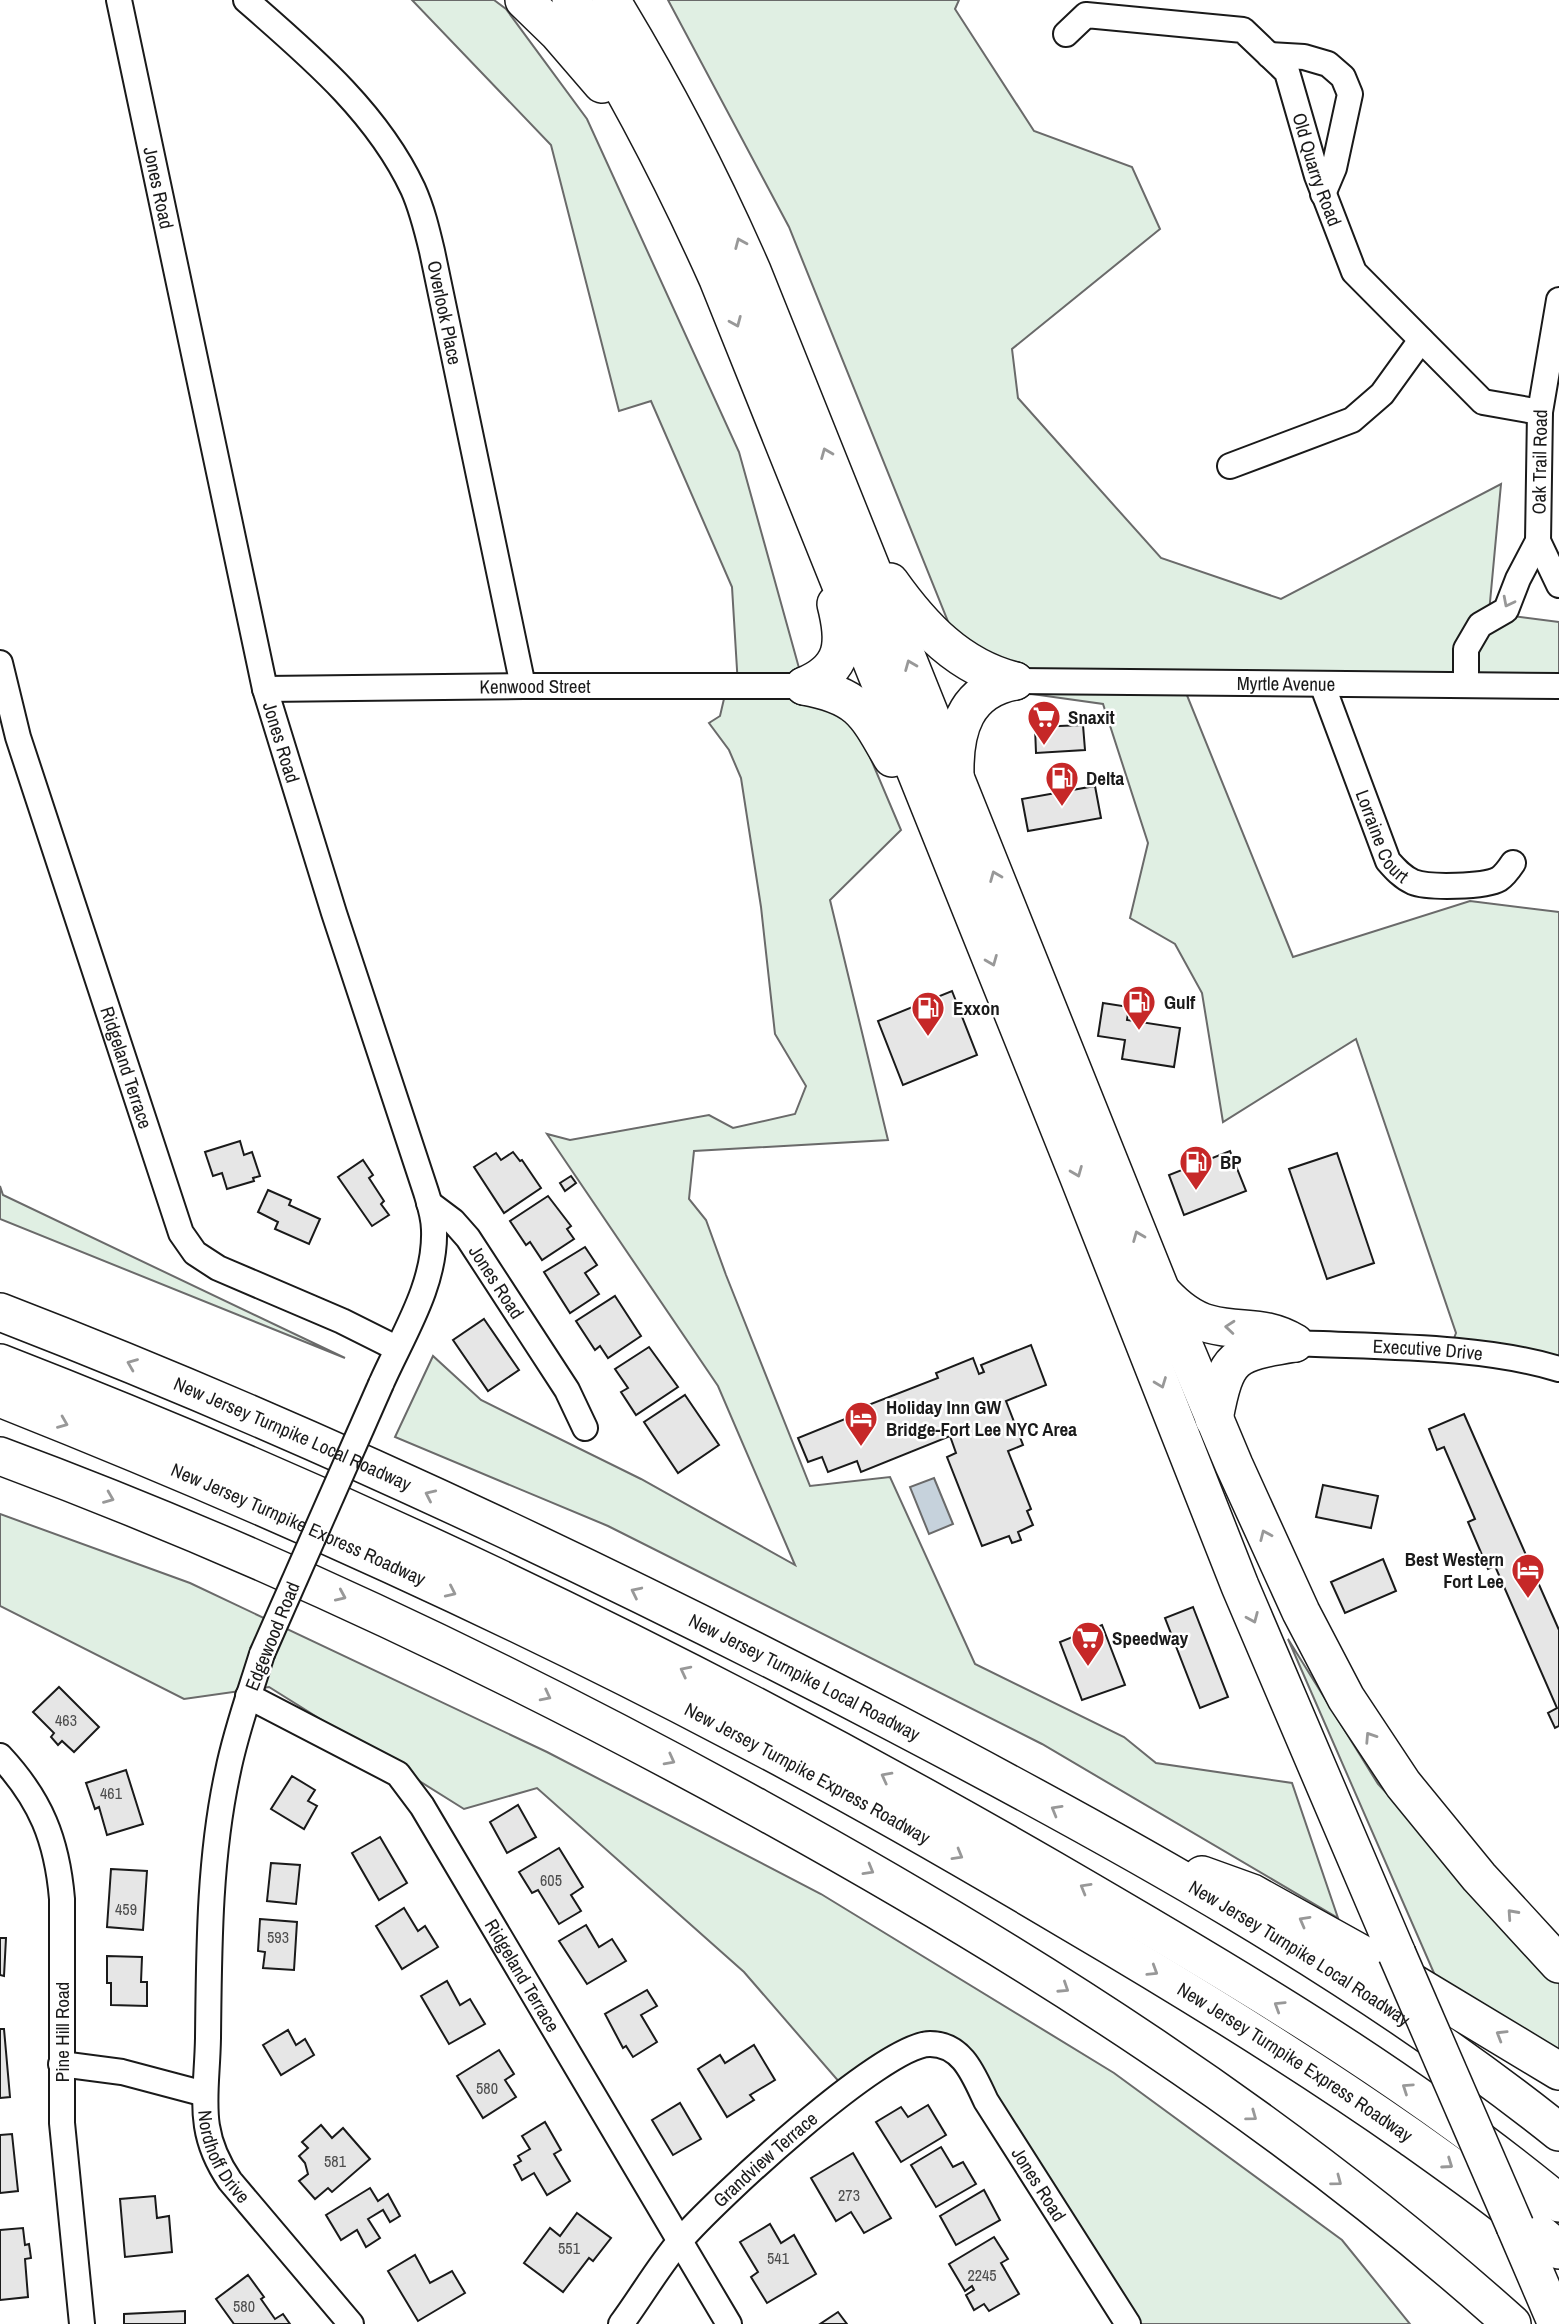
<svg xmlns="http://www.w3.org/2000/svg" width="1559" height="2324" viewBox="0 0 1559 2324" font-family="'Archivo Narrow',sans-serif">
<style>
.green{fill:#e0efe3;stroke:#6a6a6a;stroke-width:2}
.water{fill:#c6d2dc;stroke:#6a6a6a;stroke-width:2}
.building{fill:#e6e6e6;stroke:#1a1a1a;stroke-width:2}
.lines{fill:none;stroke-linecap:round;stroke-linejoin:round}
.minor-casing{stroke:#1a1a1a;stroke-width:28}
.highway-casing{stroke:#1a1a1a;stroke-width:40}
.minor{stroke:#fff;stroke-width:24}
.highway{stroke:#fff;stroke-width:37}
.minor-bridge-casing{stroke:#1a1a1a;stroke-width:28;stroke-linecap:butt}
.highway-bridge-casing{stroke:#1a1a1a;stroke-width:40;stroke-linecap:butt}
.minor-bridge{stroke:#fff;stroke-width:24}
.highway-bridge{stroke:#fff;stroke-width:37}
.oneway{stroke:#989898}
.labels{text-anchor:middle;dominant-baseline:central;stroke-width:5;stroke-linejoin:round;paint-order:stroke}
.number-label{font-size:16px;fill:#4d4d4d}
.street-label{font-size:19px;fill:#1a1a1a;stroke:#fff}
.poi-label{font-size:19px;font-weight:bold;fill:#1a1a1a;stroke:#fff;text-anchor:start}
</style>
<rect width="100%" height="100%" fill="#fff"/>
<g class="green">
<polygon points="412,0 494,0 506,9 587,119 739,452 804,686 849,722 864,743 901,830 830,900 888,1140 694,1151 689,1199 706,1220 726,1275 810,1486 890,1477 975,1664 1124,1737 1156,1763 1292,1783 1338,1918 1042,1744 608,1526 395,1437 433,1356 481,1400 641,1479 795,1565 718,1386 547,1134 570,1140 709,1115 733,1128 795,1114 806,1086 775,1034 761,907 741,778 729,750 709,723 720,716 727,686 738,686 732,587 651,401 619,411 551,145"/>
<polygon points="668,0 959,0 955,9 1034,131 1132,167 1160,229 1012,349 1018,398 1161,558 1281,599 1501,484 1489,613 1559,622 1559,683 1184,688 1293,957 1470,901 1559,912 1559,1369 1449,1351 1456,1333 1356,1039 1223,1122 1202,993 1175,944 1130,918 1148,843 1103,704 974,686 789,227"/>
<polygon points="0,1186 3,1195 345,1358 0,1219"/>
<polygon points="0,1514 190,1583 547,1752 821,1894 1114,2073 1342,2240 1410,2324 1128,2324 972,2072 931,2044 847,2091 744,1972 537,1788 464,1809 269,1687 184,1699 0,1606"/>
<polygon points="1288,1639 1378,1784 1559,1981 1559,2062 1437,1980"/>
</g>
<polygon class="water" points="934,1478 953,1524 929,1534 910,1487"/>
<g class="building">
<polygon points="1083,725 1085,750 1036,753 1035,727"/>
<polygon points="1095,786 1101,818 1028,831 1022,799"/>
<polygon points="952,991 977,1055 903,1085 878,1021"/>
<polygon points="1103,1003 1129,1007 1127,1020 1180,1028 1174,1067 1122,1059 1125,1040 1098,1036"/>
<polygon points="240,1141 244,1155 252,1152 260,1176 253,1178 254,1181 227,1189 222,1173 213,1176 205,1152"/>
<polygon points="1230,1151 1246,1191 1184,1215 1169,1175"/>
<polygon points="513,1152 520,1161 522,1160 541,1188 504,1213 474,1167 496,1153 501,1160"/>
<polygon points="1337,1153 1374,1263 1327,1279 1289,1169"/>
<polygon points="363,1160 373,1175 369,1178 384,1201 381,1204 389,1215 372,1226 338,1177"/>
<polygon points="571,1176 576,1183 565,1191 560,1183"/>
<polygon points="268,1190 291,1200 289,1205 320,1219 309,1244 275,1229 278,1222 258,1212"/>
<polygon points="548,1196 571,1226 567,1229 574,1239 542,1260 530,1242 526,1245 510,1221"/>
<polygon points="585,1247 597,1265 585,1273 599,1294 570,1313 544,1272"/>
<polygon points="615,1296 641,1336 608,1358 600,1346 595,1350 576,1321"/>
<polygon points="484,1319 519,1370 488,1391 453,1340"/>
<polygon points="1031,1345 1046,1385 1006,1401 1023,1445 1008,1451 1031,1509 1027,1511 1033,1525 1018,1532 1021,1540 1012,1543 1009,1536 982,1546 947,1457 956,1453 950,1436 861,1472 857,1461 828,1472 822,1457 808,1462 798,1438 860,1413 858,1409 938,1378 936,1373 973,1358 979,1374 984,1372 981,1365"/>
<polygon points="649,1347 678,1387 636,1415 621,1392 628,1388 615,1369"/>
<polygon points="685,1395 719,1445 678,1473 644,1422"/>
<polygon points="1464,1414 1559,1630 1559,1726 1555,1728 1548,1713 1557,1708 1495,1566 1488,1569 1468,1522 1475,1519 1444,1447 1437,1450 1429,1429"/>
<polygon points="1323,1485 1378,1496 1371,1528 1316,1517"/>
<polygon points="1383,1559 1396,1591 1345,1613 1331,1582"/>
<polygon points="1193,1607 1228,1697 1200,1708 1165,1618"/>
<polygon points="1102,1625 1125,1685 1082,1700 1060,1642"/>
<polygon points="59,1687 99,1727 74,1752 62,1741 58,1745 51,1737 54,1733 33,1712"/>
<polygon points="126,1770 143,1824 107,1835 99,1807 95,1809 86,1783"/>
<polygon points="292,1776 315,1790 308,1801 317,1806 304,1829 271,1809"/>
<polygon points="518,1805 536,1837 507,1853 490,1822"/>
<polygon points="380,1837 407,1883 379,1900 352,1853"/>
<polygon points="559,1848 583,1887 571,1895 581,1911 559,1924 538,1890 532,1893 519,1872"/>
<polygon points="271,1863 300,1865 296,1904 267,1901"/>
<polygon points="111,1869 147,1871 143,1930 107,1927"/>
<polygon points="404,1908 418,1931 425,1926 438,1947 402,1969 376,1926"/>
<polygon points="260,1919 297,1922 294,1970 263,1968 265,1952 258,1951"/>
<polygon points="586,1925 599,1947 612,1939 626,1961 587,1984 559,1941"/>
<polygon points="0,1938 6,1938 4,1976 0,1975"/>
<polygon points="107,1956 142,1957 141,1982 147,1982 147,2006 111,2005 111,1983 107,1983"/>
<polygon points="447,1981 460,2005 470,1999 485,2024 449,2044 421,1996"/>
<polygon points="647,1990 657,2006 641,2015 657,2042 633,2057 626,2046 623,2048 605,2014"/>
<polygon points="0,2029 4,2029 10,2097 0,2098"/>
<polygon points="288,2030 296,2045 305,2039 314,2055 281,2075 263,2045"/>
<polygon points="754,2045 775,2080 750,2095 754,2100 727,2117 698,2069 720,2055 725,2063"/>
<polygon points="499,2050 514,2074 505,2080 516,2097 483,2118 457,2076"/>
<polygon points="680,2103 701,2139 673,2155 652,2120"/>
<polygon points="928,2105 946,2135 901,2162 876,2122 901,2107 908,2117"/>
<polygon points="545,2122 561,2150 554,2154 570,2181 547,2195 534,2173 522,2180 514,2165 521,2161 518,2156 530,2149 522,2136"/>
<polygon points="321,2125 332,2138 343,2128 370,2159 332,2192 328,2188 315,2199 299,2181 308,2174 305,2163 299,2156 308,2148 302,2142"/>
<polygon points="12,2134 18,2191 0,2193 0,2135"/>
<polygon points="941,2147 953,2167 963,2162 976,2184 936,2207 911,2165"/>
<polygon points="853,2153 891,2218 864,2233 851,2212 836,2221 811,2178"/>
<polygon points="370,2188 378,2201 388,2194 400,2216 390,2222 383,2210 368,2219 380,2238 366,2247 357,2230 341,2240 326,2215"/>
<polygon points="984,2190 1000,2220 956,2245 940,2216"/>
<polygon points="155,2196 157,2218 169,2216 172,2252 125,2257 120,2199"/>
<polygon points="577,2213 611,2238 593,2261 589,2258 563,2292 524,2263 550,2228 560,2236"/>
<polygon points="770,2224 781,2243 794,2235 816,2274 767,2303 751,2277 758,2272 740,2242"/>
<polygon points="23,2228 25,2245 29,2244 31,2258 25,2259 28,2297 0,2300 0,2230"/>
<polygon points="994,2237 1008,2259 1001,2263 1019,2294 989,2311 984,2304 974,2310 966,2295 974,2290 972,2286 965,2291 949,2264"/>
<polygon points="415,2255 430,2283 452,2271 465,2293 418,2321 388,2271"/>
<polygon points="248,2275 264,2297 261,2299 275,2319 283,2314 290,2324 234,2324 216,2299"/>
<polygon points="185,2311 185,2324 124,2324 124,2314"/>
<polygon points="838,2312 847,2324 820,2324"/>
</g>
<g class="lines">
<defs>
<g id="minor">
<path id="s1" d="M119,0L265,689L334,913L426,1192C430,1205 434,1217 434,1230C436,1285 402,1336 381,1384"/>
<path id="s2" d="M246,0C309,55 377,112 413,189C422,209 427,230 432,251L523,686"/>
<path id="s3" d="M1066,34L1086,15L1243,30L1287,72L1317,176L1354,272L1483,402L1540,412"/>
<polyline points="1269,55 1304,57 1328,64 1343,77 1350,94 1334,168 1323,194"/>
<polyline points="1230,466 1352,420 1382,394 1421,340"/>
<polyline points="1538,541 1559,585"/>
<path id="s4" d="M0,663L18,737L181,1233L195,1253L218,1268L342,1321L396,1348"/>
<path id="s5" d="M1015,681L1559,686"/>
<path id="s6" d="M1322,684L1388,861C1395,869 1402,877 1413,882C1428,888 1485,887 1499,879C1505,875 1509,869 1513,863"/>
<path id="s7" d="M1466,684V649L1480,625L1506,610L1518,579L1538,541L1540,412L1559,300"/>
<path id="s8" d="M265,689L523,686H804"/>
<path id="s9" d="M429,1203L453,1221L468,1238L567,1390L585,1428"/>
<path id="s10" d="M1295,1343C1378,1347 1480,1345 1559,1369"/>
<path id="s11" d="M262,1654C250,1693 236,1731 228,1771C209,1858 209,1949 208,2038C207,2096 195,2130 230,2181L351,2324"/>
<path id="s12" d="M248,1696L398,1774L422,1806L729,2324"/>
<path d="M0,1756C41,1800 57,1840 62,1899V2123L82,2324"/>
<polyline points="61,2064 122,2072 205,2094"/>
<path id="s13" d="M621,2324C641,2297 658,2267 680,2241C714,2201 883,2044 930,2044C963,2044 974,2076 986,2101L1128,2324"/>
</g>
<g id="highway">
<polyline points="524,0 558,33 602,84"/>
<path d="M571,0C627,90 675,183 718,279L1078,1175L1240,1586L1397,1954"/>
<path d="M611,0C664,87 711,177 752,271L1161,1291L1234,1465L1301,1612L1346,1698L1403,1784L1479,1877L1559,1964"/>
<path d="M890,582C922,627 959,667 1015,681"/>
<path d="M804,686C859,696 866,712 892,758"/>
<path d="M804,686C845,669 846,643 836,604"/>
<path d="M955,775C954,730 965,690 1015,681"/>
<path d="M1163,1293C1176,1307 1190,1319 1209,1324C1242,1333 1263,1324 1295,1343"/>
<path id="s14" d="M0,1312C306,1430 604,1571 895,1723C1122,1842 1358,1972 1559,2132"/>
<path d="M0,1363C363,1504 716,1675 1053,1870C1227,1971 1403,2074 1559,2203"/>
<path id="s15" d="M0,1398C250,1497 495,1607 733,1732C847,1791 958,1855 1069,1921C1185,1989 1299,2059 1409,2136C1461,2173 1512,2209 1559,2250"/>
<path d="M1214,1419C1226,1355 1233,1353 1294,1343"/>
<path d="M0,1456C262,1553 513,1673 758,1808C1025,1955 1285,2120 1512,2324"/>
<polyline points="1202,1875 1252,1893 1403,1977 1559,2071"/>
<polyline points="1515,2226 1557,2324"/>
</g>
</defs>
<use href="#minor" class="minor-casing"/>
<use href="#highway" class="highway-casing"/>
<use href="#minor" class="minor"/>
<use href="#highway" class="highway"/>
<defs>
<polyline id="minor-bridge" points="262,1654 381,1384"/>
<polyline id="highway-bridge" points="1397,1954 1515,2226"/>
</defs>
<use href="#minor-bridge" class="minor-bridge-casing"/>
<use href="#highway-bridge" class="highway-bridge-casing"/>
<use href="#minor-bridge" class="minor-bridge"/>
<use href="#highway-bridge" class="highway-bridge"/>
</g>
<defs><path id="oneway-chevron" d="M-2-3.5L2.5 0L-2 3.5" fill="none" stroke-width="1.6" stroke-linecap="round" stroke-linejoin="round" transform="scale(1.75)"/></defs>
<g class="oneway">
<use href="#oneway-chevron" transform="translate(740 243) rotate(-113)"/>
<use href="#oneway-chevron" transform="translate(736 322) rotate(67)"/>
<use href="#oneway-chevron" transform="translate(826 453) rotate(-112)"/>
<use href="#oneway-chevron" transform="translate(1508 602) rotate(117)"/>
<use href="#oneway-chevron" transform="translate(910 665) rotate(-112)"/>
<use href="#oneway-chevron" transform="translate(995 876) rotate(-112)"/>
<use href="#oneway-chevron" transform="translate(992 961) rotate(68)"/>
<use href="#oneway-chevron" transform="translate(1077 1172) rotate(68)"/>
<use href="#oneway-chevron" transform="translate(1138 1236) rotate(-112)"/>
<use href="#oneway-chevron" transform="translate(1230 1327) rotate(-175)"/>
<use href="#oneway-chevron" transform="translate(132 1364) rotate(-158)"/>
<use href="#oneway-chevron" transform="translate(1161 1383) rotate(69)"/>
<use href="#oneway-chevron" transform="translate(63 1423) rotate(22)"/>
<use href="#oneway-chevron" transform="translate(430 1495) rotate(-155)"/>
<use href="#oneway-chevron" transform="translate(109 1498) rotate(22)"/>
<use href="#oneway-chevron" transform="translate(1265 1535) rotate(-114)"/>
<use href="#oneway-chevron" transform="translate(451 1592) rotate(25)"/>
<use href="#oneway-chevron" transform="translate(636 1592) rotate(-154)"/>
<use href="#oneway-chevron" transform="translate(341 1596) rotate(24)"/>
<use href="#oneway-chevron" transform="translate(1253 1618) rotate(67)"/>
<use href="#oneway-chevron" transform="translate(685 1671) rotate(-153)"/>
<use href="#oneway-chevron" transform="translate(546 1696) rotate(27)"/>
<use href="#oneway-chevron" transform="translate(1370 1737) rotate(-123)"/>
<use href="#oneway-chevron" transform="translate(670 1760) rotate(28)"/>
<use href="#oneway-chevron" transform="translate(886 1777) rotate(-152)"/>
<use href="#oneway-chevron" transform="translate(1056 1810) rotate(-150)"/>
<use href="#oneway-chevron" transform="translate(958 1855) rotate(30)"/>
<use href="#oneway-chevron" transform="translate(869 1870) rotate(30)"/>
<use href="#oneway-chevron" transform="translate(1085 1888) rotate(-150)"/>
<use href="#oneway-chevron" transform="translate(1512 1914) rotate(-132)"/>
<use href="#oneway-chevron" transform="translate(1304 1921) rotate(-151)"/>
<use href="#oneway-chevron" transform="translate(1153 1971) rotate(32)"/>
<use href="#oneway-chevron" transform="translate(1064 1988) rotate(33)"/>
<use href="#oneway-chevron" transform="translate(1279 2006) rotate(-148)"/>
<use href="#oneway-chevron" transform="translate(1501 2035) rotate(-149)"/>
<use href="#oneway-chevron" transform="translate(1407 2088) rotate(-146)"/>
<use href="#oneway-chevron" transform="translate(1252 2116) rotate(36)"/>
<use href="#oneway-chevron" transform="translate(1448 2164) rotate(35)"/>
<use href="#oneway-chevron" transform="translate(1337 2181) rotate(37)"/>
</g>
<defs>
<symbol id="supermarket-pin" viewBox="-11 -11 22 30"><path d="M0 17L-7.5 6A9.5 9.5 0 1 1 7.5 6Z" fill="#c62828" stroke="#fff"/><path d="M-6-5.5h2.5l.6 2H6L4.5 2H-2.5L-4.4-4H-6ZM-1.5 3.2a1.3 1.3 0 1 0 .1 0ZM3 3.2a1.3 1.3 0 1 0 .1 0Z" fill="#fff"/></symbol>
<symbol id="fuel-pin" viewBox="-11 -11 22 30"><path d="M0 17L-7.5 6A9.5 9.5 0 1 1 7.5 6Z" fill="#c62828" stroke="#fff"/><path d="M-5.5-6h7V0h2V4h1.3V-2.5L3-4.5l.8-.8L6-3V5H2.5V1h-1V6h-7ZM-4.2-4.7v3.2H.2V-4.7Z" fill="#fff"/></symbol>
<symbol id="hotel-pin" viewBox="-11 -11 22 30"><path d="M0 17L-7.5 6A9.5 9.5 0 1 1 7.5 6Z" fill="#c62828" stroke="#fff"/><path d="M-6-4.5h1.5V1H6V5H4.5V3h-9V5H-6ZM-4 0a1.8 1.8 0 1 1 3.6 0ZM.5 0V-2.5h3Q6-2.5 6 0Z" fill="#fff"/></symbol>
</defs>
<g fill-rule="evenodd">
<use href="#supermarket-pin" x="1025" y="698" width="38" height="52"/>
<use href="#fuel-pin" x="1043" y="759" width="38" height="52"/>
<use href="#fuel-pin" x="1120" y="983" width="38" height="52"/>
<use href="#fuel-pin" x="909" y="989" width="38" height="52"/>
<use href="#fuel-pin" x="1177" y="1143" width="38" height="52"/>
<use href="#hotel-pin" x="842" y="1399" width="38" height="52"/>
<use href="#hotel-pin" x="1509" y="1551" width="38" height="52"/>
<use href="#supermarket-pin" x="1069" y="1619" width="38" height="52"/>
</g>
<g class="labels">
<g class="number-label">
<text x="66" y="1720">463</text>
<text x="111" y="1793">461</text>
<text x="551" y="1880">605</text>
<text x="126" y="1909">459</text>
<text x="278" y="1937">593</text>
<text x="487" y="2088">580</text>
<text x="335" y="2161">581</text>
<text x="849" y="2195">273</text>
<text x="569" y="2248">551</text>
<text x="778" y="2258">541</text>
<text x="982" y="2275">2245</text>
<text x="244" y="2306">580</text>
</g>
<g class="street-label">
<text stroke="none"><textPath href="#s3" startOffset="348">Old Quarry Road</textPath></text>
<text stroke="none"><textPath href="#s1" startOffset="192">Jones Road</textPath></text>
<text stroke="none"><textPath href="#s2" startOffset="382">Overlook Place</textPath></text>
<text stroke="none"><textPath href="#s7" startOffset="248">Oak Trail Road</textPath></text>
<text stroke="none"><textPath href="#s5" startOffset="271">Myrtle Avenue</textPath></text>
<text stroke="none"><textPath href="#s8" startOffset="270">Kenwood Street</textPath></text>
<text stroke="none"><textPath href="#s1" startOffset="760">Jones Road</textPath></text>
<text stroke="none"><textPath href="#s6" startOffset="164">Lorraine Court</textPath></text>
<text stroke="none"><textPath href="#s4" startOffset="424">Ridgeland Terrace</textPath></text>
<text stroke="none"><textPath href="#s9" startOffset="105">Jones Road</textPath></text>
<text stroke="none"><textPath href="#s10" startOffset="133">Executive Drive</textPath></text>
<text stroke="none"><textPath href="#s14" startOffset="317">New Jersey Turnpike Local Roadway</textPath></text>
<text stroke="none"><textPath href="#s15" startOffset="324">New Jersey Turnpike Express Roadway</textPath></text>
<text transform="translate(272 1636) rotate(-68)">Edgewood Road</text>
<text stroke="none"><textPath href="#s14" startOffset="884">New Jersey Turnpike Local Roadway</textPath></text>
<text stroke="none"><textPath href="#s15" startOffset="891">New Jersey Turnpike Express Roadway</textPath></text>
<text stroke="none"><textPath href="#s14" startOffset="1451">New Jersey Turnpike Local Roadway</textPath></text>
<text stroke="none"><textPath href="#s12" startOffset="406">Ridgeland Terrace</textPath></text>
<text transform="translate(62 2032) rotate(-90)">Pine Hill Road</text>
<text stroke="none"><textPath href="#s15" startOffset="1458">New Jersey Turnpike Express Roadway</textPath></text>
<text stroke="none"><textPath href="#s11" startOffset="513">Nordhoff Drive</textPath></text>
<text stroke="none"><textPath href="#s13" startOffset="220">Grandview Terrace</textPath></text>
<text stroke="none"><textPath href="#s13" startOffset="607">Jones Road</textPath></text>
</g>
<g class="poi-label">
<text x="1068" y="717">Snaxit</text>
<text x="1086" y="778">Delta</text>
<text x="1164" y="1002">Gulf</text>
<text x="953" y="1008">Exxon</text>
<text x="1220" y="1162">BP</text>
<text x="886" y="1407">Holiday Inn GW<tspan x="886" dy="22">Bridge-Fort Lee NYC Area</tspan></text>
<text x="1504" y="1559" text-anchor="end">Best Western<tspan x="1504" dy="22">Fort Lee</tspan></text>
<text x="1112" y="1638">Speedway</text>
</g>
</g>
</svg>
